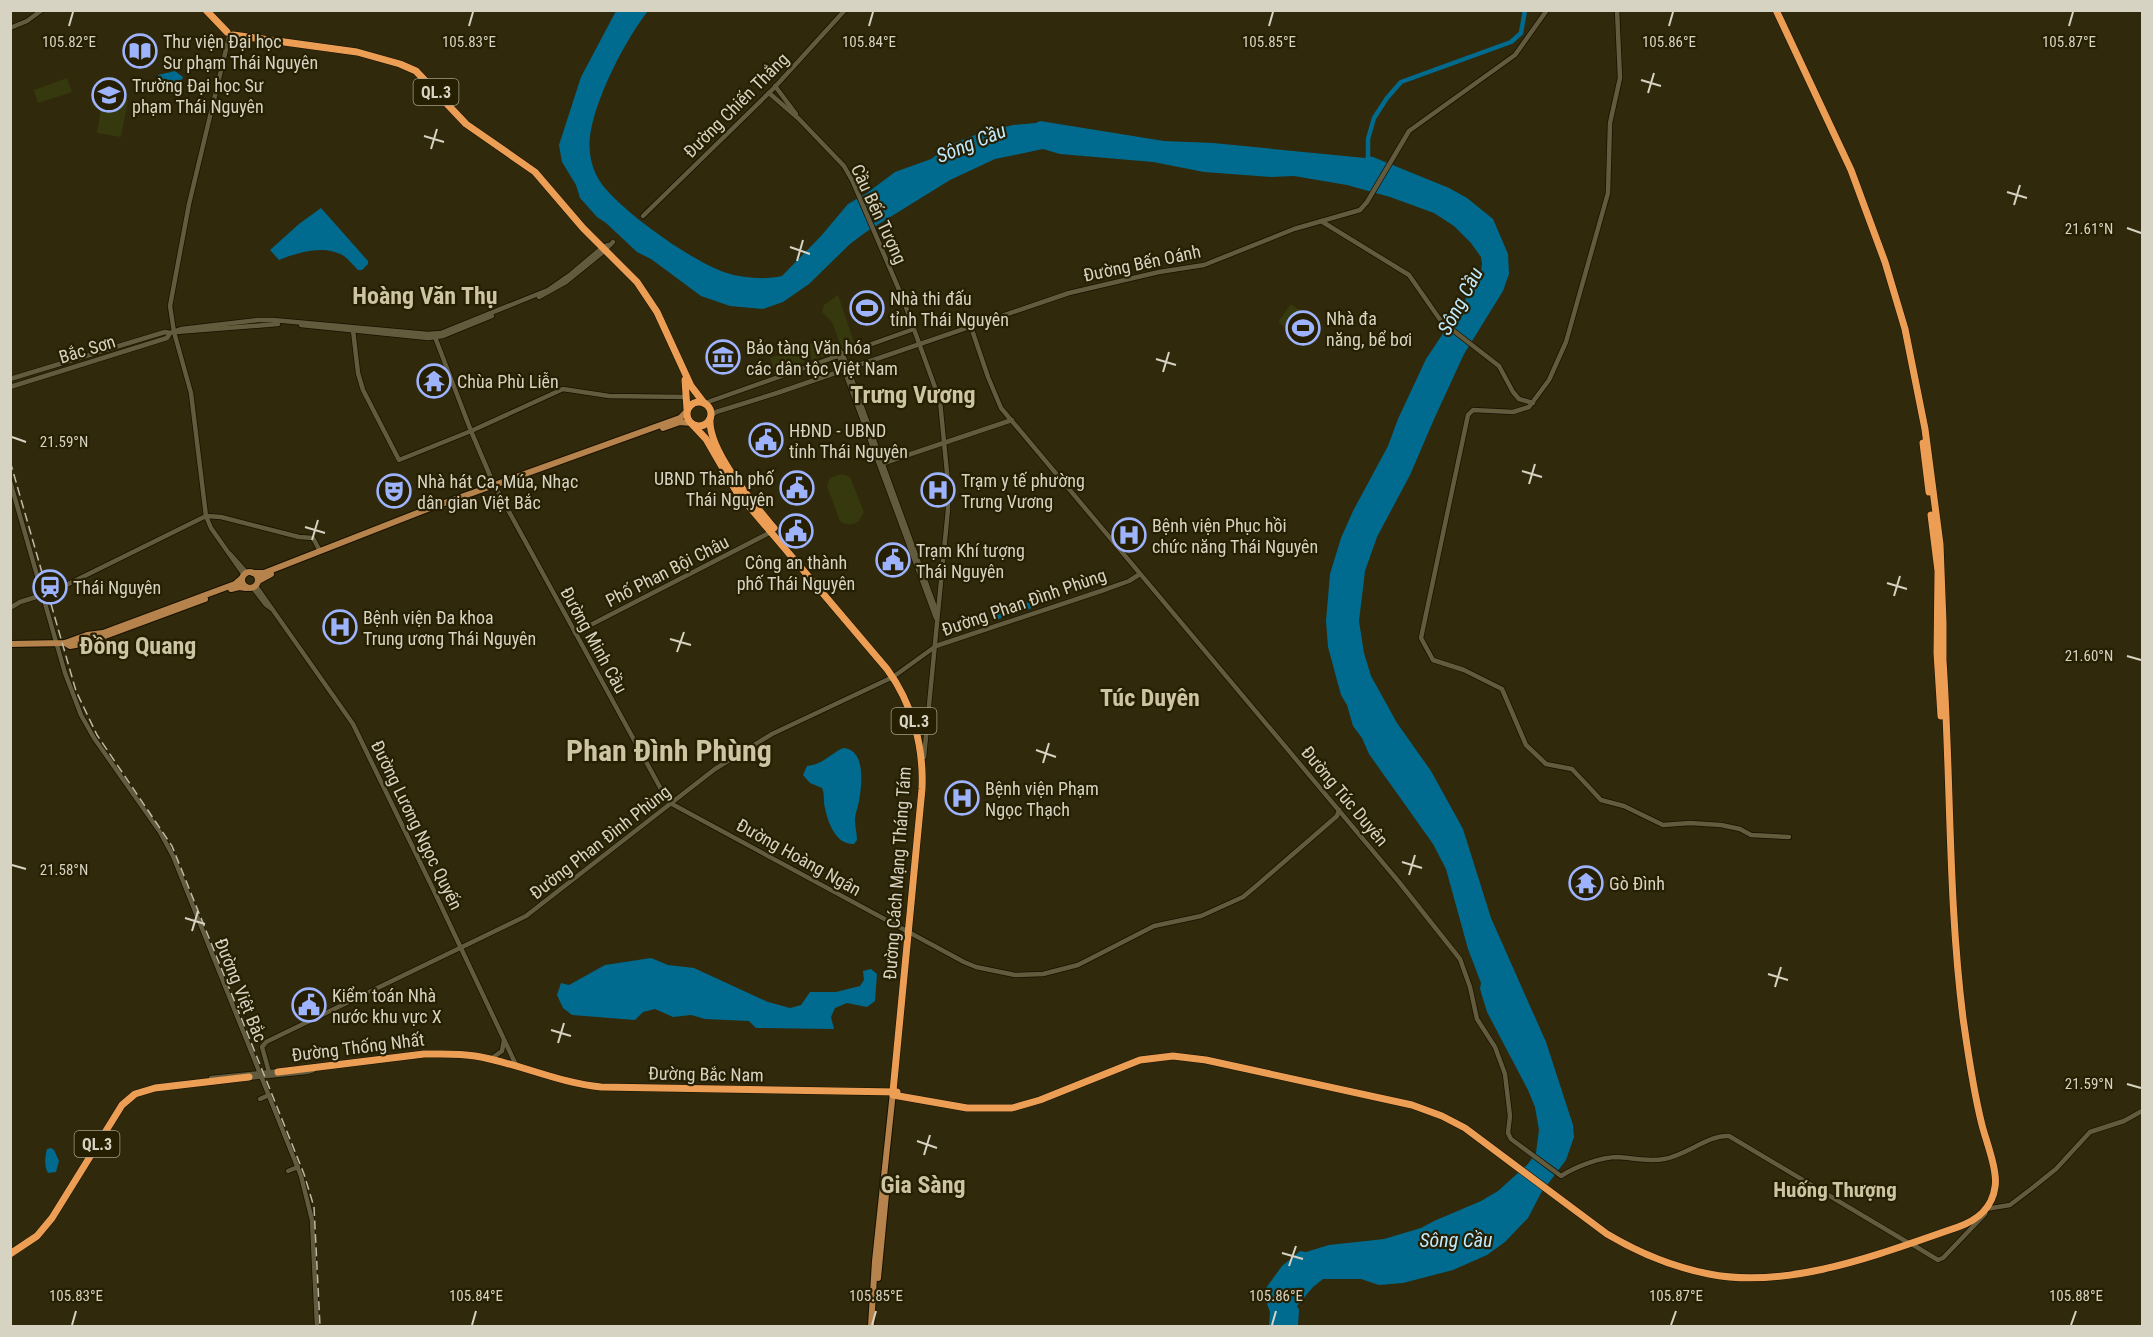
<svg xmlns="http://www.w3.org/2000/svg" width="2153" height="1337" viewBox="0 0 2153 1337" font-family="'Roboto Condensed',sans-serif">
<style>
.green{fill:#36390d}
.water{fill:#006b8e}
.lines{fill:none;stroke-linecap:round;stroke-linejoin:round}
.river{stroke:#006b8e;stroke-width:4.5}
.secondary-casing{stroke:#181100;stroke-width:6}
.primary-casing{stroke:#181100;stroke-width:8}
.highway-casing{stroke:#181100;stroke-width:8}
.secondary{stroke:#635b3d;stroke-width:4.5}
.primary{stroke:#b5834b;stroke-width:6}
.highway{stroke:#ec9e55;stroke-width:7}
.rail{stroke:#bebaa7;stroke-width:1.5;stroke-dasharray:9 4.5;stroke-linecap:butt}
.ticks{fill:none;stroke:#d7d3c2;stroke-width:2}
.labels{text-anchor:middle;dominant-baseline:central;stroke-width:4.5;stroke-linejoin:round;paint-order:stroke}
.shield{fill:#261f02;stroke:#a29d88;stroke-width:1.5}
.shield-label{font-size:16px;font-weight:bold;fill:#d7d3c2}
.poi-label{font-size:18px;fill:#d7d3c2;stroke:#261f02;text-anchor:start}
.street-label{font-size:18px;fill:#d7d3c2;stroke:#261f02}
.water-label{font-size:20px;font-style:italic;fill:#c1eaff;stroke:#261f02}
.quarter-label{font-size:21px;font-weight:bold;fill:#cdc4a2;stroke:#261f02}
.district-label{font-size:24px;font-weight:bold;fill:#cdc4a2;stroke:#261f02}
.town-label{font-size:30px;font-weight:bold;fill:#cdc4a2;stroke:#261f02}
.ticks-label{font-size:15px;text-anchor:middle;fill:#d7d3c2;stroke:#261f02;stroke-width:4.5;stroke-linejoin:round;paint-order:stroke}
</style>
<rect width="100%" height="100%" fill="#30290b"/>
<g class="green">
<polygon points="67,78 72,92 38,103 34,90"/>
<polygon points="103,96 128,100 121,137 97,133"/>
<polygon points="838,295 855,345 842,350 832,322 822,312 824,305"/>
<polygon points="1291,304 1302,312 1289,331 1278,322"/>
<polygon points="831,337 836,351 812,360 807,345"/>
<polygon points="799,348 805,362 775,373 770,358"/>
<path d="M842,474L850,477L864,512L859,521C853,525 846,526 840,521L827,486L830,478Z"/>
</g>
<g class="water">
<path d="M616,11H648C625,40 585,115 590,153C591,163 595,174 601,183C621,211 694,263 727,273C743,278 765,280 782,276L821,236L848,204L867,193L895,172L931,159L952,144L978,134L1013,125L1036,123L1040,121L1164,141L1213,143L1365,158L1367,156L1373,157L1449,188L1467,198L1493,219L1508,254L1509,274L1503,291L1464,354L1435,417L1410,475L1377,537L1365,571L1359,621L1364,653L1371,676L1397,723L1431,771L1463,829L1491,918L1546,1042L1573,1125L1574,1137L1566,1160L1541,1193L1528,1218L1505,1242L1487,1255L1453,1270L1403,1283L1379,1285L1361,1279H1323L1313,1287L1297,1306L1299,1310L1298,1326H1269L1270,1312L1266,1301V1288L1282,1266L1300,1251L1306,1252L1329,1245L1384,1239L1421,1228L1434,1221L1481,1201L1498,1191L1528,1164L1536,1153L1539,1130L1535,1107L1528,1090L1487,1012L1480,989L1481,983L1468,949L1446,869L1433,844L1369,754L1362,738L1353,726L1347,705L1341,695L1328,647L1326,621L1330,574L1341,538L1353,511L1388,446L1398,419L1426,359L1464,302L1481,273L1482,264L1481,257L1471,243L1454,226L1434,213L1390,197L1347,185L1294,176L1271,177L1204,172L1153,162L1060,154L1043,149L995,159L950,180L866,232L850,244L809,284L783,302L763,309L730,306L701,296L651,259L637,252L606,223L597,217L580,198L576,185L562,162L559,145L581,77Z"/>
<polygon points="175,71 183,77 180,85 171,86 157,83 158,75"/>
<path d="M321,208L368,261V264L362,270H358C354,266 349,260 344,256C324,244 299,252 279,260L270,250L299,224Z"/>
<polygon points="1035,600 1038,606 998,619 996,614"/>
<path d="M843,748C866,749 862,785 859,801C858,807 855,814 855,820C855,827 857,833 857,840L854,844C836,845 828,823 825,808C823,801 825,795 822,788L810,783L803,775L807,766C824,764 827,756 843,748Z"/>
<polygon points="651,958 668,965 694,968 768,1002 790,1008 801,1005 810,992 836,992 860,986 864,980 863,971 871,969 877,974 875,1001 867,1007 847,1003 835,1008 831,1017 834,1029 756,1028 749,1021 705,1019 691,1015 673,1017 655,1009 643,1012 635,1020 572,1015 563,1008 557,995 561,983 569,985 605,965"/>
<path d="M51,1148L54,1150L59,1161L56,1172L48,1173C44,1167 45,1156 47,1149Z"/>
</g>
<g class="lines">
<polyline class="river" points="1368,162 1368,139 1374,118 1387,98 1401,82 1511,42 1521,33 1525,10"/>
<defs>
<g id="secondary">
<polyline points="1617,10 1620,78 1610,123 1608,193 1566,342 1549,380 1529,407 1513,412 1473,410 1468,415 1421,638 1433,660 1464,670 1502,689 1526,745 1546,764 1572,769 1601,800 1624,806 1663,825 1690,823 1721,825 1740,829 1751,835 1789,837"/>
<polyline points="10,28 27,21 42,10"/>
<polyline points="229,37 189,204 170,306 174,332 191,393 206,516 211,528 244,575"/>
<polyline points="775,86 796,114"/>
<polyline points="769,93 799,119 844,166 853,182 903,299 940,401 948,483 948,509 924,757"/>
<polyline points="643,216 774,88 845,10"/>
<polyline points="1321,221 1409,275 1441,321 1499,366 1513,392 1519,399 1533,403"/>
<polyline points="539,297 566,282 603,252 613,242"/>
<polyline points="301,325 428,338 443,336 492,316"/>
<path d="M971,327L988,377L1001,408L1399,882L1460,959L1470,987L1477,1019L1495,1047L1505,1074L1510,1116L1508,1133L1511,1139L1561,1176C1575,1167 1600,1157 1618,1157C1632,1158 1649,1162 1664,1159C1685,1156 1710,1134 1729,1136L1907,1242"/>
<polyline points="353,330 358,373 363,390 399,460 471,431 563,389 609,396 687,397"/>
<polyline points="176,332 278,324"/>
<polyline points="435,337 471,431 494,485"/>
<polyline points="839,350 839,356 936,618"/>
<polyline points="840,351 843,355 936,610"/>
<polyline points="10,379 165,332 170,333 181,329 258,320 273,320 428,334 441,333 548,290 571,274 603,247 608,245"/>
<polyline points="10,387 167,338 170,333"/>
<polyline points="705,403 914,329"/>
<polyline points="711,416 716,412 777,393 1069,293 1159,272 1204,265 1294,229 1360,210 1367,202 1409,131 1515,55 1547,10"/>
<polyline points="881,464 1012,420"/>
<polyline points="10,481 65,673 81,715 94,738 160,832 173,856 301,1176 312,1220 317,1326"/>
<polyline points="496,488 667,800 672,804 964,962 976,967 1015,975 1043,974 1078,965 1154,926 1201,916 1243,897 1255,887 1337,816 1339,810"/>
<polyline points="230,554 247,573"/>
<polyline points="256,586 353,724 435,893 517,1067"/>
<polyline points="253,588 266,605 272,609"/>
<polyline points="10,608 20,602 52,592 206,516 221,517 299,537 313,538 320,551"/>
<polyline points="575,633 771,532"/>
<polyline points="492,1058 502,1051 504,1040"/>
<polyline points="269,1072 262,1047 266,1042 526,916 715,769 772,734 893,677 936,646 1101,591 1129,581 1140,574"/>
<polyline points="211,1078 280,1071"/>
<polyline points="247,1078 307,1072 313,1070"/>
<polyline points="260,1099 269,1095"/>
<polyline points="288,1171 298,1167"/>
<polyline points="1910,1243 1938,1260 1943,1258 1985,1214 1986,1209 2010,1205 2031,1189 2056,1169 2090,1132 2124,1121 2142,1111"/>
</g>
<g id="primary">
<polyline points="663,428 680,422 691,423"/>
<circle cx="250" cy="580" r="8"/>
<polyline points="253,573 264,573 425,510 680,418 686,412"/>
<polyline points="258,581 271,574"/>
<polyline points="231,589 239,587 246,588"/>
<polyline points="65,643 70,646 86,643 205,599"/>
<polyline points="10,644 65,643 87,635 103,633 235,584 242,578"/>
<polyline points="878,1278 887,1184"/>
<polyline points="871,1326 875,1261 893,1092"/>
</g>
<g id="highway">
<polyline points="206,10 227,32"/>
<polyline points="233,35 357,52 400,64 416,71 466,124 535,172 583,228 637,282 657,312 691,386 704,403"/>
<polyline points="685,380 687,409"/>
<circle cx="699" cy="414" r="12"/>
<path d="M710,419C708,451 754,504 774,528"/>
<path d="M692,424L706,439L736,491L887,669C912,703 924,746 922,789L893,1091"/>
<polyline points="1923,443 1929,492"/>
<polyline points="1931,515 1938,571 1937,653 1941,716"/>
<path d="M278,1072L424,1054C441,1054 458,1053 475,1056C518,1063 558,1083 601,1087L897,1092"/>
<path d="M893,1095L967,1108H1012L1040,1100L1140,1060L1173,1056L1206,1060L1412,1105L1442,1116L1465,1128L1607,1234C1639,1253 1673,1267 1709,1274C1790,1290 1882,1253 1958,1227C1977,1220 1992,1209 1995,1187C1998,1171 1986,1141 1982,1125C1973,1090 1968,1053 1963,1018C1948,899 1951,779 1943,660V622L1940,544L1925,429L1905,329L1885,262L1851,170L1776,10"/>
<polyline points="10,1254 37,1236 52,1218 122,1105 135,1094 155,1088 249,1077"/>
</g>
</defs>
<use href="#secondary" class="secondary-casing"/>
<use href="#primary" class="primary-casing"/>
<use href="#highway" class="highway-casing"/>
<use href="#secondary" class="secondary"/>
<use href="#primary" class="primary"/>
<use href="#highway" class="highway"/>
<polyline class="rail" points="10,461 76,691 97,735 172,846 304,1174 314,1207 320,1326"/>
</g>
<path class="ticks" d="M69,26L73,12M469,26L473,12M869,26L873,12M1269,26L1273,12M1669,26L1673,12M2069,26L2073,12M1641,80L1661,86M1648,93L1654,73M424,136L444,142M431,149L437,129M2007,192L2027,198M2014,205L2020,185M2127,228L2141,233M790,247L810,254M797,261L803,240M1156,359L1176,365M1163,372L1169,352M12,437L26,442M1522,471L1542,477M1529,484L1535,464M305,527L325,533M312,540L318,520M1887,583L1907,589M1894,596L1900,576M670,639L691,645M677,652L684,632M2127,656L2141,660M1036,750L1056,757M1043,763L1049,743M1402,862L1422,868M12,865L26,869M1409,875L1415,855M185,918L205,924M192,931L198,911M1768,974L1788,980M1775,987L1781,967M551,1030L571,1036M558,1043L564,1023M2127,1084L2141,1088M917,1141L937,1148M924,1155L930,1135M1282,1253L1303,1259M1289,1266L1296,1246M72,1325L76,1311M472,1325L476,1311M872,1325L876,1311M1272,1325L1276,1311M1671,1325L1676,1311M2071,1325L2076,1311"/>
<defs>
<symbol id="library-ring" viewBox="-11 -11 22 22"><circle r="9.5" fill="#261f02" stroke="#9eb3fd" stroke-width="1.5"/><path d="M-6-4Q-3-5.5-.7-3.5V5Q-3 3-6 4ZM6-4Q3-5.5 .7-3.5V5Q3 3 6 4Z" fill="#9eb3fd"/></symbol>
<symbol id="university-ring" viewBox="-11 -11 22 22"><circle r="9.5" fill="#261f02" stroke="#9eb3fd" stroke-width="1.5"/><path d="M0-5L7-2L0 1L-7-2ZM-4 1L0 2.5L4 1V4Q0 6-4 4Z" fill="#9eb3fd"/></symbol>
<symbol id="stadium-ring" viewBox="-11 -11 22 22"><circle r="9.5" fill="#261f02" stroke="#9eb3fd" stroke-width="1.5"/><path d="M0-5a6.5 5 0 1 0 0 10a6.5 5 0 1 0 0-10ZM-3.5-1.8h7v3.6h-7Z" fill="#9eb3fd"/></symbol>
<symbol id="museum-ring" viewBox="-11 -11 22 22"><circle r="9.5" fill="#261f02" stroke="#9eb3fd" stroke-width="1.5"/><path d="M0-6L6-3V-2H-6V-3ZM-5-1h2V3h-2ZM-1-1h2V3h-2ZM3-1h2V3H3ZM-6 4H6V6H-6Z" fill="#9eb3fd"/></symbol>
<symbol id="temple-ring" viewBox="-11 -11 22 22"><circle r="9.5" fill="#261f02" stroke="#9eb3fd" stroke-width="1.5"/><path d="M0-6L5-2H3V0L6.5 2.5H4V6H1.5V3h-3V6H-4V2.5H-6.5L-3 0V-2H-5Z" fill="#9eb3fd"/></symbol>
<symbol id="civic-ring" viewBox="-11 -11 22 22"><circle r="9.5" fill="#261f02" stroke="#9eb3fd" stroke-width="1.5"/><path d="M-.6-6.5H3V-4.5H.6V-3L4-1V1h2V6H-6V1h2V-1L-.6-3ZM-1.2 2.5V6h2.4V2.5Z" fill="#9eb3fd"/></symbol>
<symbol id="hospital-ring" viewBox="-11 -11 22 22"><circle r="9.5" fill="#261f02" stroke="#9eb3fd" stroke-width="1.5"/><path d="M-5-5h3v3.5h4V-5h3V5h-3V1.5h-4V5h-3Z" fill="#9eb3fd"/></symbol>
<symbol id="theatre-ring" viewBox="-11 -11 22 22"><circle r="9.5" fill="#261f02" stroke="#9eb3fd" stroke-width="1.5"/><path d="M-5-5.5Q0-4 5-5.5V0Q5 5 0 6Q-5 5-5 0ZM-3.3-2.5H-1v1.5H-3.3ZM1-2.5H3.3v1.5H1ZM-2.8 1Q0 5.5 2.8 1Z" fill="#9eb3fd"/></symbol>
<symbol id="station-ring" viewBox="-11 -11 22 22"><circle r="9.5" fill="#261f02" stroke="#9eb3fd" stroke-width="1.5"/><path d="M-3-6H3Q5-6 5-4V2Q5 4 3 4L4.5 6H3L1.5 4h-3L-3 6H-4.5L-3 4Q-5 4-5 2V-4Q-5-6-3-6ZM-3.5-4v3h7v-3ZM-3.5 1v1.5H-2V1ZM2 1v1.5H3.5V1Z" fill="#9eb3fd"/></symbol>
</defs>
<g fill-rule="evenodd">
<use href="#library-ring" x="121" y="32" width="38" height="38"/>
<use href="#university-ring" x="90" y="76" width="38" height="38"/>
<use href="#stadium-ring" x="848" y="289" width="38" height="38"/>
<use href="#stadium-ring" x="1284" y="309" width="38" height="38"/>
<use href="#museum-ring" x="704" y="338" width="38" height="38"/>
<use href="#temple-ring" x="415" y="362" width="38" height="38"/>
<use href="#civic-ring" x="747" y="421" width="38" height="38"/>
<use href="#civic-ring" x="778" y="469" width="38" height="38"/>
<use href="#hospital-ring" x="919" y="471" width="38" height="38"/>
<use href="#theatre-ring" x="375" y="472" width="38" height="38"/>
<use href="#civic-ring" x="777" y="512" width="38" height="38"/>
<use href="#hospital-ring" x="1110" y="516" width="38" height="38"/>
<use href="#civic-ring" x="874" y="541" width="38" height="38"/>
<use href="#station-ring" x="31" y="568" width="38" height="38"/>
<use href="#hospital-ring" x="321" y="608" width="38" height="38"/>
<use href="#hospital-ring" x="943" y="779" width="38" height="38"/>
<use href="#temple-ring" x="1567" y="864" width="38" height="38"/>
<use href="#civic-ring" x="290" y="986" width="38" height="38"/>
</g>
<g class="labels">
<g class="shield">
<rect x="413.5" y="79" width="45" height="26" rx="4.5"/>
<rect x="891.5" y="708" width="45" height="26" rx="4.5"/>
<rect x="74.5" y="1131" width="45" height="26" rx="4.5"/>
</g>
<g class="shield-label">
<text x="436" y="92">QL.3</text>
<text x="914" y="721">QL.3</text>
<text x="97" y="1144">QL.3</text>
</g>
<g class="poi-label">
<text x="163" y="41">Thư viện Đại học<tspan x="163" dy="21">Sư phạm Thái Nguyên</tspan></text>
<text x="132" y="85">Trường Đại học Sư<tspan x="132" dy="21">phạm Thái Nguyên</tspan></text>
<text x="890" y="298">Nhà thi đấu<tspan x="890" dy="21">tỉnh Thái Nguyên</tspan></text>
<text x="1326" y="318">Nhà đa<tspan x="1326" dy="21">năng, bể bơi</tspan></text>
<text x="746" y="347">Bảo tàng Văn hóa<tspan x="746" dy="21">các dân tộc Việt Nam</tspan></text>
<text x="457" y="381">Chùa Phù Liễn</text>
<text x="789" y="430">HĐND - UBND<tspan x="789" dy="21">tỉnh Thái Nguyên</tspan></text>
<text x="774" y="478" text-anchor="end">UBND Thành phố<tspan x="774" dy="21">Thái Nguyên</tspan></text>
<text x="961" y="480">Trạm y tế phường<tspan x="961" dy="21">Trưng Vương</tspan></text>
<text x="417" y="481">Nhà hát Ca, Múa, Nhạc<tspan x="417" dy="21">dân gian Việt Bắc</tspan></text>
<text x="1152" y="525">Bệnh viện Phục hồi<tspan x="1152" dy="21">chức năng Thái Nguyên</tspan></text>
<text x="916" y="550">Trạm Khí tượng<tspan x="916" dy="21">Thái Nguyên</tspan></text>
<text x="796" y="562" text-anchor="middle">Công an thành<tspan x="796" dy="21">phố Thái Nguyên</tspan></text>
<text x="73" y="587">Thái Nguyên</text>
<text x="363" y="617">Bệnh viện Đa khoa<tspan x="363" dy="21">Trung ương Thái Nguyên</tspan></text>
<text x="985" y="788">Bệnh viện Phạm<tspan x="985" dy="21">Ngọc Thạch</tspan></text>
<text x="1609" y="883">Gò Đình</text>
<text x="332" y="995">Kiểm toán Nhà<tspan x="332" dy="21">nước khu vực X</tspan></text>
</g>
<g class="street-label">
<text transform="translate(736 105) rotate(-45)">Đường Chiến Thắng</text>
<text transform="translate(879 214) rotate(65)">Cầu Bến Tượng</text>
<text transform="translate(1142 263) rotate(-12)">Đường Bến Oánh</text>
<text transform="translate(87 349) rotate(-17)">Bắc Sơn</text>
<text transform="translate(667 571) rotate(-27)">Phố Phan Bội Châu</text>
<text transform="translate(1024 602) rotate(-19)">Đường Phan Đình Phùng</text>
<text transform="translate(594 640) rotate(61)">Đường Minh Cầu</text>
<text transform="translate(1345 796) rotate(50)">Đường Túc Duyên</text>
<text transform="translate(417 825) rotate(64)">Đường Lương Ngọc Quyến</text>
<text transform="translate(600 842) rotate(-38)">Đường Phan Đình Phùng</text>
<text transform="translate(799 857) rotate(29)">Đường Hoàng Ngân</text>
<text transform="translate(897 873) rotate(-86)">Đường Cách Mạng Tháng Tám</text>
<text transform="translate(241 990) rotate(68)">Đường Việt Bắc</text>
<text transform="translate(358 1047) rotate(-7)">Đường Thống Nhất</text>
<text transform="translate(706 1074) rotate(1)">Đường Bắc Nam</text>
</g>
<g class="water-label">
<text transform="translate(971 143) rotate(-22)">Sông Cầu</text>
<text transform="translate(1460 301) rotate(-62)">Sông Cầu</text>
<text x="1456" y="1240">Sông Cầu</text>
</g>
<g class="quarter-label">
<text x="1835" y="1190">Huống Thượng</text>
</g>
<g class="district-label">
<text x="425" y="296">Hoàng Văn Thụ</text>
<text x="913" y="395">Trưng Vương</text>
<text x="138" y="646">Đồng Quang</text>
<text x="1150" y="698">Túc Duyên</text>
<text x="923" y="1185">Gia Sàng</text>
</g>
<g class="town-label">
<text x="669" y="750">Phan Đình Phùng</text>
</g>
</g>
<g class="ticks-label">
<text x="69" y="47">105.82°E</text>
<text x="469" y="47">105.83°E</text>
<text x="869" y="47">105.84°E</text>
<text x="1269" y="47">105.85°E</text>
<text x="1669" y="47">105.86°E</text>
<text x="2069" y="47">105.87°E</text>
<text x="2089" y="234">21.61°N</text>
<text x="64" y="447">21.59°N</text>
<text x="2089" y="661">21.60°N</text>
<text x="64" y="875">21.58°N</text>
<text x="2089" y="1089">21.59°N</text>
<text x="76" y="1301">105.83°E</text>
<text x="476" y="1301">105.84°E</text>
<text x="876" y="1301">105.85°E</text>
<text x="1276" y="1301">105.86°E</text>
<text x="1676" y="1301">105.87°E</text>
<text x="2076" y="1301">105.88°E</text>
</g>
<rect width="2153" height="1337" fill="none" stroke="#d7d3c2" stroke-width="24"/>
</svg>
